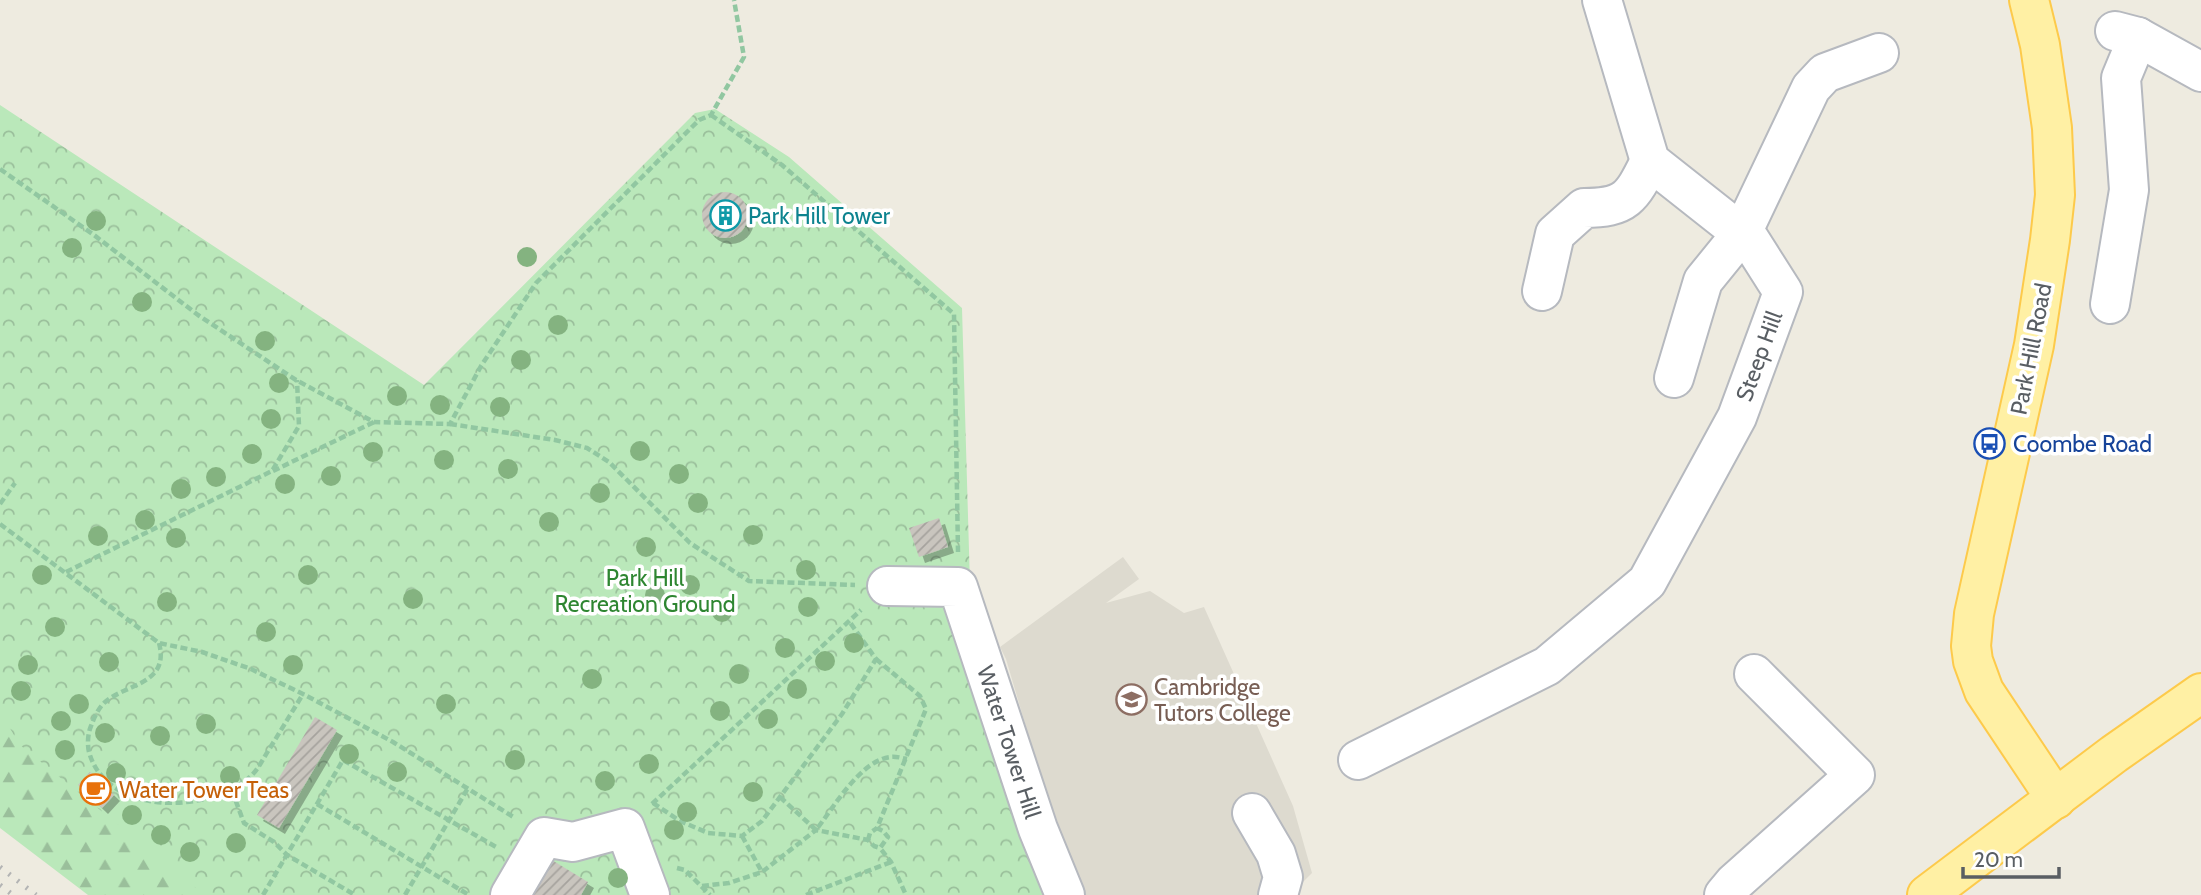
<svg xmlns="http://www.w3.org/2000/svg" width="2201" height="895" viewBox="0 0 2201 895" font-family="Cabin,sans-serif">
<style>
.education{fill:#dddacf}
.forest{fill:url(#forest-firs)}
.park{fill:url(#park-crowns)}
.building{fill:url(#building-hatch);filter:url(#shadow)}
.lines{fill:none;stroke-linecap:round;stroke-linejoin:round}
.minor-casing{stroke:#b6b9bf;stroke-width:42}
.major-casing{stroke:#fdca4b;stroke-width:42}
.path{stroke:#91c7a1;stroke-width:4.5;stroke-dasharray:7 3.5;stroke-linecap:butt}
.minor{stroke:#fff;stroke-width:38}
.major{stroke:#fff0a4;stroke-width:38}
.rail{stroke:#b3b4b4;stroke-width:5;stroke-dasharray:2 9;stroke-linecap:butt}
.tree{fill:#84b380}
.labels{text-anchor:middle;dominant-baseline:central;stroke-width:7;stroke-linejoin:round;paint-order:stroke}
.culture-label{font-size:23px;fill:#0d838f;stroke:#fff;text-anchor:start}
.street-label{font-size:23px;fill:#595e63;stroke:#fff}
.transit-label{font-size:23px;fill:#164399;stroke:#fff;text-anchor:start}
.park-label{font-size:23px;fill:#2e8631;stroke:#fff}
.education-label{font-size:23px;fill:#785e54;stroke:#fff;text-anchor:start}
.food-label{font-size:23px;fill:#c56008;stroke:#fff;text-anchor:start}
</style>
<defs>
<pattern id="forest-firs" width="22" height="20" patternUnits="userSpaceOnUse" patternTransform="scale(1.75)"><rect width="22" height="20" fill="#bae8ba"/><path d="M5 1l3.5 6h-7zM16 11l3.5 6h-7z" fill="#9abf9b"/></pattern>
<pattern id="park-crowns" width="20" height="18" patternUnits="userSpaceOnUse" patternTransform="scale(1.75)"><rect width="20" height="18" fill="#bae8ba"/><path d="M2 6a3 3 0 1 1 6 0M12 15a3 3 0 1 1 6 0" fill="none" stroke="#9abf9b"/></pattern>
<pattern id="building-hatch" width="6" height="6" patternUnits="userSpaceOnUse" patternTransform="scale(1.75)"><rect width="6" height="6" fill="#c9c5be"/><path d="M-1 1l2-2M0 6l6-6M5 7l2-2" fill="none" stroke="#a6a39e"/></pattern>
<filter id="shadow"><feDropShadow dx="6" dy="6" stdDeviation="0" flood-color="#0004"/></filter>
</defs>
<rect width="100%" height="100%" fill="#eeebe0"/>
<polygon class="education" points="1123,557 1139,579 1106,603 1150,591 1184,613 1204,607 1293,806 1312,873 1290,895 1083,895 1052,815 1006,659 1000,647"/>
<polygon class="forest" points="0,672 210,895 88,895 0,828"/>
<polygon class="park" points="0,105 424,385 695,113 715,109 789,157 962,308 970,585 1047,895 205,895 20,745 0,712"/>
<g class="building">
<circle cx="725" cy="215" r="23"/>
<polygon points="939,518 948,547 919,557 909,528"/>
<polygon points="315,717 337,730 279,828 257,815"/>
<polygon points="90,772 114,795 102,808 78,785"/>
<polygon points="542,854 588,882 581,895 528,895"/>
</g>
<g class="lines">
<defs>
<g id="minor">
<polyline points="2115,31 2138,37 2201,72"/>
<path d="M1542,291L1555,234L1584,208C1627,208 1632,197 1650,161"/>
<polyline points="2110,304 2129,190 2121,78 2138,37"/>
<polyline points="1674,378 1703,281 1742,233 1811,88 1825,73 1879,53"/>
<polyline points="887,586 958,587 1038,829 1065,895"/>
<polyline points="1358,760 1547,666 1647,582 1737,417 1783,292 1750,240 1650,161 1602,0"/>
<polyline points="1252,813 1276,854 1283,877 1278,895"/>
<polyline points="510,895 544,837 573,842 625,828 650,895"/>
<polyline points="1724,895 1734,883 1855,775 1754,674"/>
</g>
<g id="major">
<polyline points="2029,0 2040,45 2052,128 2055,195 2050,240 2034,345 1974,614 1971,646 1973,661 1984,691 2056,799"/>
<polyline points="1927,895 2114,754 2201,693"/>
</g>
</defs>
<use href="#minor" class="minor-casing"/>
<use href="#major" class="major-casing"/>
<g class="path">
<polyline points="711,115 782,165 954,314 958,552"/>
<polyline points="0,169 94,235 198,315 296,380 374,422 450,424 481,366 536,283 699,120 711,115 744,57 734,0"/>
<polyline points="450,424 555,440 587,448 609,462 690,543 749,581 855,585"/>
<polyline points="273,471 374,422"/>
<polyline points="0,504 15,483"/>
<polyline points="0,524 159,643 202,652 251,669 303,694 393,742 515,818"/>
<polyline points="66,572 272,471 299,426 297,380"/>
<path d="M159,643C170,685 126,683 104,703C98,709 94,718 91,726C88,733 87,744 89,752C107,817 211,814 252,775C259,768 264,757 270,748C281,730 292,712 303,694"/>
<polyline points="876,659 920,696 926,709 877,828 883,831 888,837 880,848 891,862 906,895"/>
<polyline points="232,791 244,823 274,842 287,855 355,895"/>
<path d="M780,797L816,830C834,807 860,761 890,757C895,756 902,758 907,759"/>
<polyline points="653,803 680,821 708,833 742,836 762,821 842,714 876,659 849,621"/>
<polyline points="317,804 469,895"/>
<polyline points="652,804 861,610"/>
<polyline points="742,836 762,872 816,830 868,840 874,846 880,848"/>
<polyline points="868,840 870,833 877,828"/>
<polyline points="677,868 685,870 710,895"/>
<polyline points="702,886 729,883 762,872"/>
<polyline points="263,895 343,760 498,848"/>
<polyline points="405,895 468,788"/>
<polyline points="806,895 891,862"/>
</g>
<use href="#minor" class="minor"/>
<use href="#major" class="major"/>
<g class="rail">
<polyline points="0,867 36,895"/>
<polyline points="0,885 13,895"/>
</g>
</g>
<g class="tree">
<circle cx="96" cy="221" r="10"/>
<circle cx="72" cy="248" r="10"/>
<circle cx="527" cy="257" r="10"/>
<circle cx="142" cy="302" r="10"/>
<circle cx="558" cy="325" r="10"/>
<circle cx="265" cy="341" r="10"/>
<circle cx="521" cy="360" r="10"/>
<circle cx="279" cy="383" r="10"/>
<circle cx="397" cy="396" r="10"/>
<circle cx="440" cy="405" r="10"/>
<circle cx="500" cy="407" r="10"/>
<circle cx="271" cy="419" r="10"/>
<circle cx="640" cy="451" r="10"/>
<circle cx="373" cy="452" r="10"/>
<circle cx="252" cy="454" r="10"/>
<circle cx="444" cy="460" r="10"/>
<circle cx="508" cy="469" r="10"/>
<circle cx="679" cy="474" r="10"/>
<circle cx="331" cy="476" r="10"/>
<circle cx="216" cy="477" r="10"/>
<circle cx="285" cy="484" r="10"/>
<circle cx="181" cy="489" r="10"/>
<circle cx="600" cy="493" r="10"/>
<circle cx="698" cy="503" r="10"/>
<circle cx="145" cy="520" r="10"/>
<circle cx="549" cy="522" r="10"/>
<circle cx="753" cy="535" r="10"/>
<circle cx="98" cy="536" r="10"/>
<circle cx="176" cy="538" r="10"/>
<circle cx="646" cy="547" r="10"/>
<circle cx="806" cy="570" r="10"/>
<circle cx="42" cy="575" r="10"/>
<circle cx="308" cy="575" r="10"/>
<circle cx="690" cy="585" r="10"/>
<circle cx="655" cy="595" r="10"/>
<circle cx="413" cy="599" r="10"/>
<circle cx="167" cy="602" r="10"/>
<circle cx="808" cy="607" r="10"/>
<circle cx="722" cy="612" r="10"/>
<circle cx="55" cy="627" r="10"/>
<circle cx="266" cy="632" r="10"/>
<circle cx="854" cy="643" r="10"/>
<circle cx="785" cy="648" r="10"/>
<circle cx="825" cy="661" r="10"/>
<circle cx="109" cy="662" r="10"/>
<circle cx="28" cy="665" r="10"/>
<circle cx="293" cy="665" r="10"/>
<circle cx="739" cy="674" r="10"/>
<circle cx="592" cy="679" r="10"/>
<circle cx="797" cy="689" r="10"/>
<circle cx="21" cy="691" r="10"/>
<circle cx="79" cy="704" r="10"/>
<circle cx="446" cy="704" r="10"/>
<circle cx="720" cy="711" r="10"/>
<circle cx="768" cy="719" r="10"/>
<circle cx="61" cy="721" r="10"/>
<circle cx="206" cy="724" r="10"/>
<circle cx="105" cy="733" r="10"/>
<circle cx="160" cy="736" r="10"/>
<circle cx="65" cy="750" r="10"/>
<circle cx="349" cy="754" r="10"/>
<circle cx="515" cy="760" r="10"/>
<circle cx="649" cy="764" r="10"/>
<circle cx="397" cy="772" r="10"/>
<circle cx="116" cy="773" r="10"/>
<circle cx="230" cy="776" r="10"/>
<circle cx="605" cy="781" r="10"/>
<circle cx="753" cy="792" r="10"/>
<circle cx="687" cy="812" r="10"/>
<circle cx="132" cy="815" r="10"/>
<circle cx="674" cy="830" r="10"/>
<circle cx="161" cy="835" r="10"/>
<circle cx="236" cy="843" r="10"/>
<circle cx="190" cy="852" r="10"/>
<circle cx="618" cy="878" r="10"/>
</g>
<defs>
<symbol id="building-ring" viewBox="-11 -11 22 22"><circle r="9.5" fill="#fff" stroke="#0f9aa8" stroke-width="1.5"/><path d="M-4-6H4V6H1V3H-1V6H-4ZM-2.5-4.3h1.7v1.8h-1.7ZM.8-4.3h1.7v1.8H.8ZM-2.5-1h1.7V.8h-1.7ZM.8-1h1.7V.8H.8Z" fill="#0f9aa8"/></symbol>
<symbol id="bus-ring" viewBox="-11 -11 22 22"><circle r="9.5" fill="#fff" stroke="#1a4fb4" stroke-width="1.5"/><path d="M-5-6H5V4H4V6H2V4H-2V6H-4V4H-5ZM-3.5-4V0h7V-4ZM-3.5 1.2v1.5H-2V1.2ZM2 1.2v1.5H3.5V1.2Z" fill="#1a4fb4"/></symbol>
<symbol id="university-ring" viewBox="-11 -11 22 22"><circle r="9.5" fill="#fff" stroke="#8d6e63" stroke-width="1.5"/><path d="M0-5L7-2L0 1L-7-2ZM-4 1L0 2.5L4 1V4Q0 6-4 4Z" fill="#8d6e63"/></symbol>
<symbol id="cafe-ring" viewBox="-11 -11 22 22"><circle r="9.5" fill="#fff" stroke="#e8710a" stroke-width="1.5"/><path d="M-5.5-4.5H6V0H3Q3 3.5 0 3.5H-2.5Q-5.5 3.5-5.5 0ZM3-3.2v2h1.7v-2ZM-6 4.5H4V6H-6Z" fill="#e8710a"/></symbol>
</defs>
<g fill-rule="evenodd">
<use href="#building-ring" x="708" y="198" width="35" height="35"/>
<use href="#bus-ring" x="1972" y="426" width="35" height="35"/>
<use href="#university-ring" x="1114" y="682" width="35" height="35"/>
<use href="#cafe-ring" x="78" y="772" width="35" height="35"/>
</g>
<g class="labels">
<g class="culture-label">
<text x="748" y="216">Park Hill Tower</text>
</g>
<g class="street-label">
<text transform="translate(2031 349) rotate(-79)">Park Hill Road</text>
<text transform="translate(1759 356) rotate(-70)">Steep Hill</text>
<text transform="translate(1009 742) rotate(72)">Water Tower Hill</text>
</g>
<g class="transit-label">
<text x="2013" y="444">Coombe Road</text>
</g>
<g class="park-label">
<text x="645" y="578">Park Hill<tspan x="645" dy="26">Recreation Ground</tspan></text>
</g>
<g class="education-label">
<text x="1154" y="687">Cambridge<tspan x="1154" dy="26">Tutors College</tspan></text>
</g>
<g class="food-label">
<text x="119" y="790">Water Tower Teas</text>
</g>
</g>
<path d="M1963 867v10h96v-10" fill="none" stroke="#595e63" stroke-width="3.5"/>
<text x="1974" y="867" font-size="21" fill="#595e63" stroke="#ffffff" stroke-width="5" paint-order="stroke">20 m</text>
</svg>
